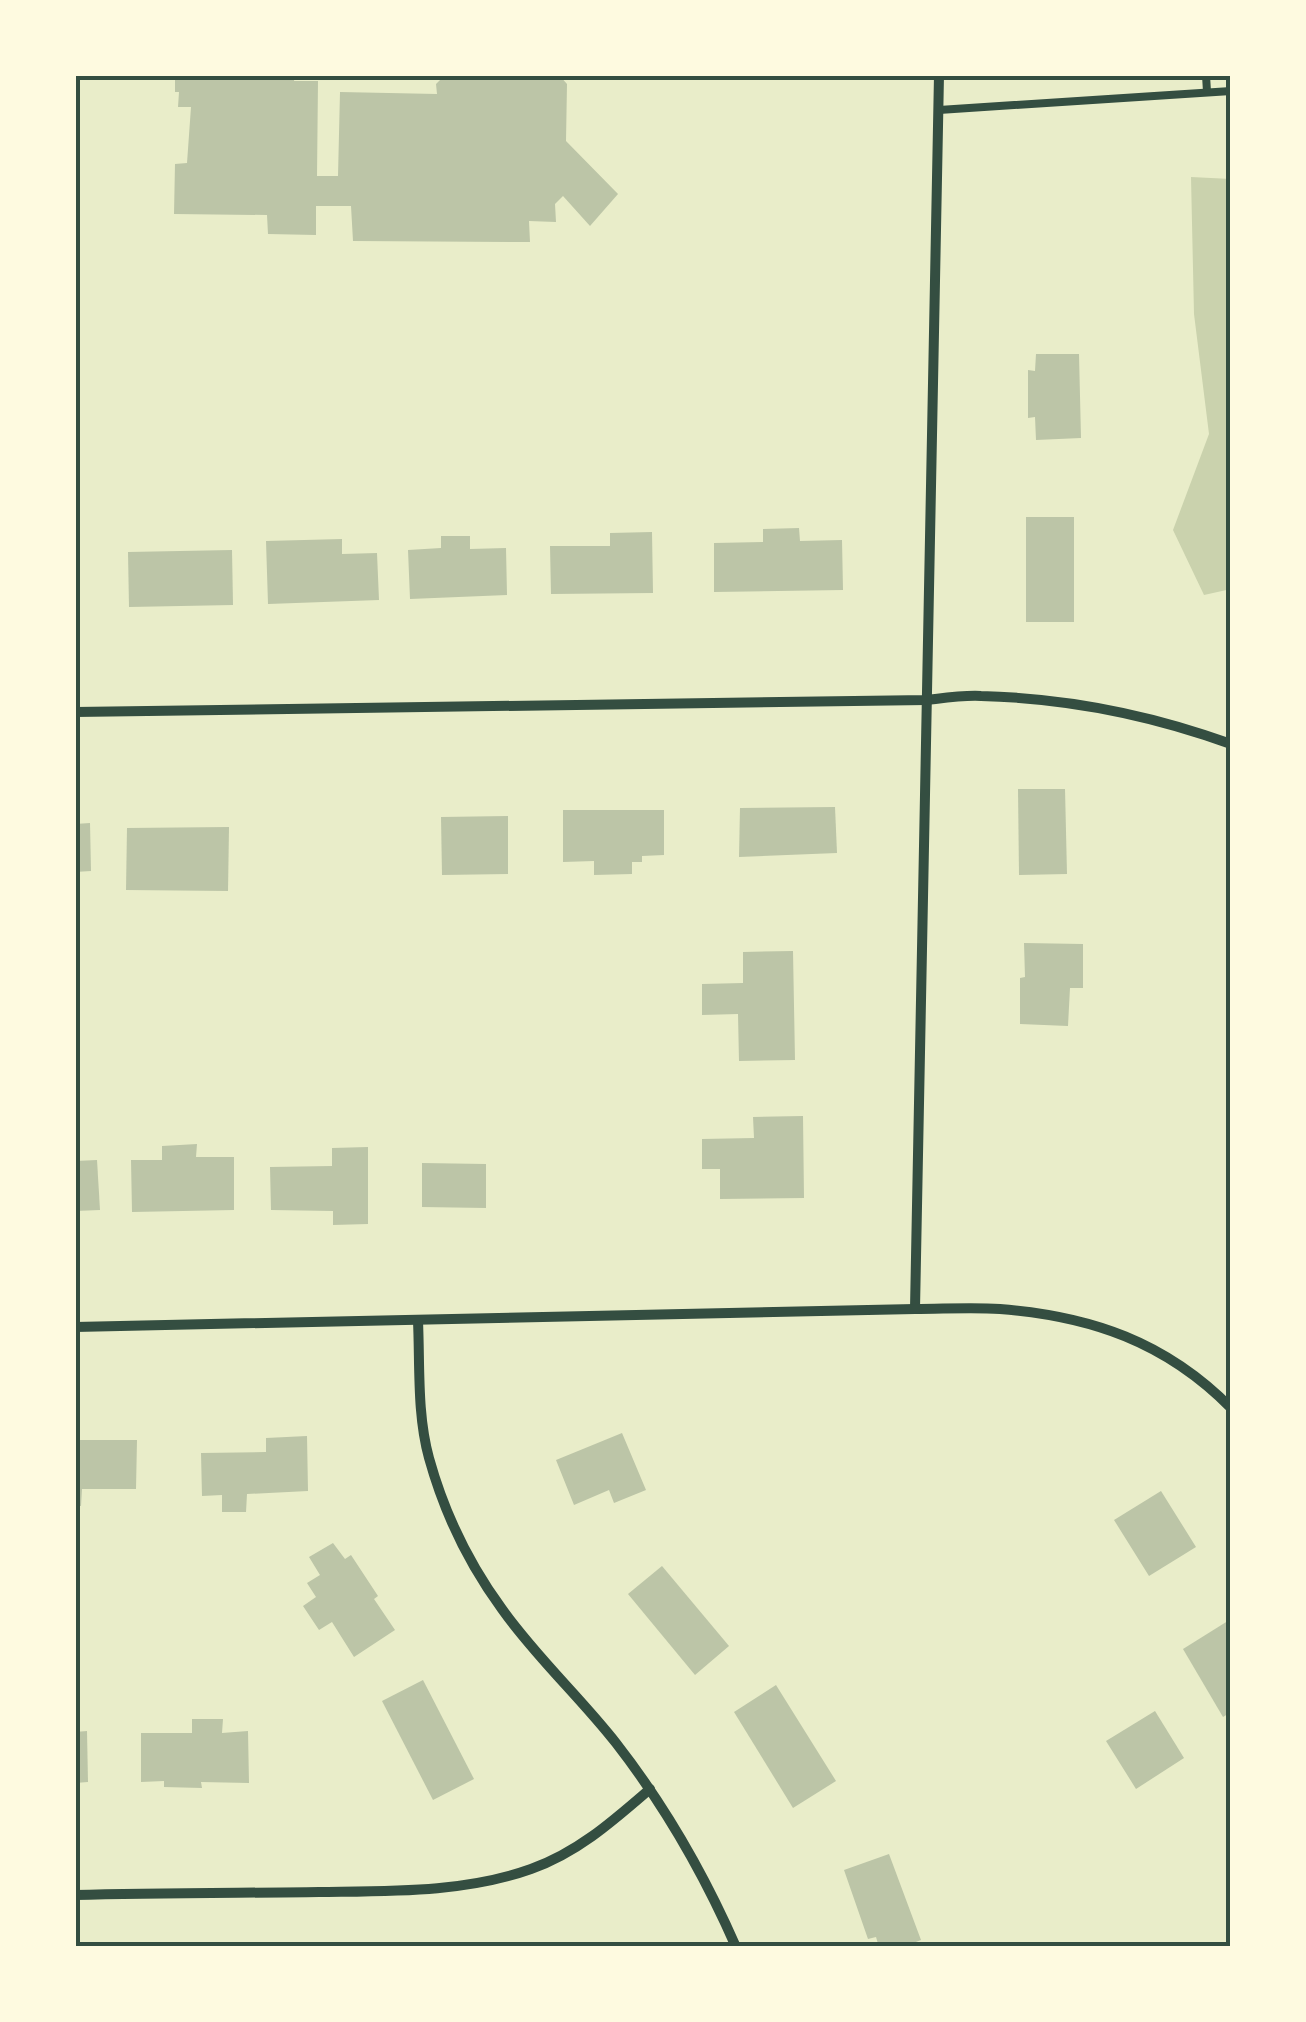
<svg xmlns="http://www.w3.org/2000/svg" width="1306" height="2022" viewBox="0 0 1306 2022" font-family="Jost,sans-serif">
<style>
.green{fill:#cad2ad}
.building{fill:#bcc5a7}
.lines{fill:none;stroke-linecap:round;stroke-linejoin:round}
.service{stroke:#344e41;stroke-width:8}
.minor{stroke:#344e41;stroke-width:10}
.neatline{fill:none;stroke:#344e41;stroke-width:4}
</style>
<rect width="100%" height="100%" fill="#e9edc9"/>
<polygon class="green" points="1191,177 1231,179 1231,589 1204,595 1173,530 1209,434 1194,314"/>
<g class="building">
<polygon points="175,75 295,75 294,81 318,81 317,176 338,176 340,92 437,94 436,84 445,75 559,75 567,84 566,141 618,194 590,226 563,196 555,204 556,222 529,221 530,242 353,241 351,206 316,206 316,235 268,234 267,215 174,214 175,164 187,163 191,107 178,107 179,92 175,92"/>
<polygon points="1036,354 1079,354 1081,438 1036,440 1035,417 1028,418 1028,370 1035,371"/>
<rect x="1026" y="517" width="48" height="105"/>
<polygon points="799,528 800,541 842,540 843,590 714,592 714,543 763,542 763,529"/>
<polygon points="652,532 653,593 551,594 550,546 610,546 610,533"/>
<polygon points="441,536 470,536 470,549 506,548 507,595 410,599 408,550 441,548"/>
<polygon points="342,539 342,554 377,553 379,600 268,604 266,541"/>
<polygon points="232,550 233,605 129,607 128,552"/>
<polygon points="1018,789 1065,789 1067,874 1019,875"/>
<polygon points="835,807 837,853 739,857 740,808"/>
<polygon points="563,810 664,810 664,855 642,856 642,862 632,862 632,874 594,875 594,861 563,862"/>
<polygon points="508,816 508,874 442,875 441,817"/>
<polygon points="90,823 91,871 75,872 75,824"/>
<polygon points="229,827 228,891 126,890 127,828"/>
<polygon points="1024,943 1083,944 1083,988 1070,988 1068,1026 1020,1024 1020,978 1025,977"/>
<polygon points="793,951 795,1060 739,1061 738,1014 702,1015 702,984 743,983 743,952"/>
<polygon points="803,1116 804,1198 720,1199 720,1169 702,1169 702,1139 754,1138 753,1117"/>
<polygon points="197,1144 196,1157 234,1157 234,1210 132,1212 131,1160 162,1160 162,1146"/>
<polygon points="368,1147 368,1224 333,1225 333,1211 271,1210 270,1167 332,1166 332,1148"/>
<polygon points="97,1160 100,1210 75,1211 75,1161"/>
<polygon points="422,1163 486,1164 486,1208 422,1207"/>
<polygon points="622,1433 646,1490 614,1503 609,1490 574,1505 556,1460"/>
<polygon points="307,1436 308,1491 247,1494 246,1512 222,1512 222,1495 202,1496 201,1453 266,1452 266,1438"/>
<polygon points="75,1440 137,1440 136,1489 82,1489 81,1506 75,1506"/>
<polygon points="1161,1491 1196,1547 1149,1576 1114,1520"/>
<polygon points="333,1543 345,1559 351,1555 378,1596 374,1599 395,1630 354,1657 332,1622 319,1630 303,1606 316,1597 307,1583 320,1575 309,1557"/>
<polygon points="662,1566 729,1646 695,1675 628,1594"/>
<polygon points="1231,1619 1231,1712 1223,1717 1183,1649"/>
<polygon points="423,1680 474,1779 433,1800 382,1701"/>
<polygon points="776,1685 836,1781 793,1808 734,1712"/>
<polygon points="1155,1711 1184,1758 1136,1789 1106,1741"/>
<polygon points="192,1719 223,1719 222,1733 248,1731 249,1783 201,1782 202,1788 164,1787 164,1781 141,1782 141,1733 192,1733"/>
<polygon points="87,1731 88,1782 75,1783 75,1732"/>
<polygon points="889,1854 921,1940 903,1947 879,1947 876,1937 868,1939 844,1870"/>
</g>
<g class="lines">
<g class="service">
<polyline points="1206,75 1207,92"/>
<polyline points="939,110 1231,91"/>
</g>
<g class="minor">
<path d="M75,712L927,700C944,698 963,695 981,696C1066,698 1151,715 1231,744"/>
<polyline points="915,1309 939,75"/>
<path d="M418,1321C420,1366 417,1415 429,1458C444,1512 469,1564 502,1609C536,1657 580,1697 616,1743C665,1806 704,1874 736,1947"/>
<path d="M75,1327L915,1309C943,1309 972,1307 1000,1309C1091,1316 1166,1342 1231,1408"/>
<path d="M75,1895C156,1893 238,1893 319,1892C389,1891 464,1893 531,1869C577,1853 613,1821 650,1789"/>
</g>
</g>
<rect width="1306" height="2022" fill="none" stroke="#fefae0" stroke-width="155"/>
<rect x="78" y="78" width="1150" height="1866" class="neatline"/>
</svg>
